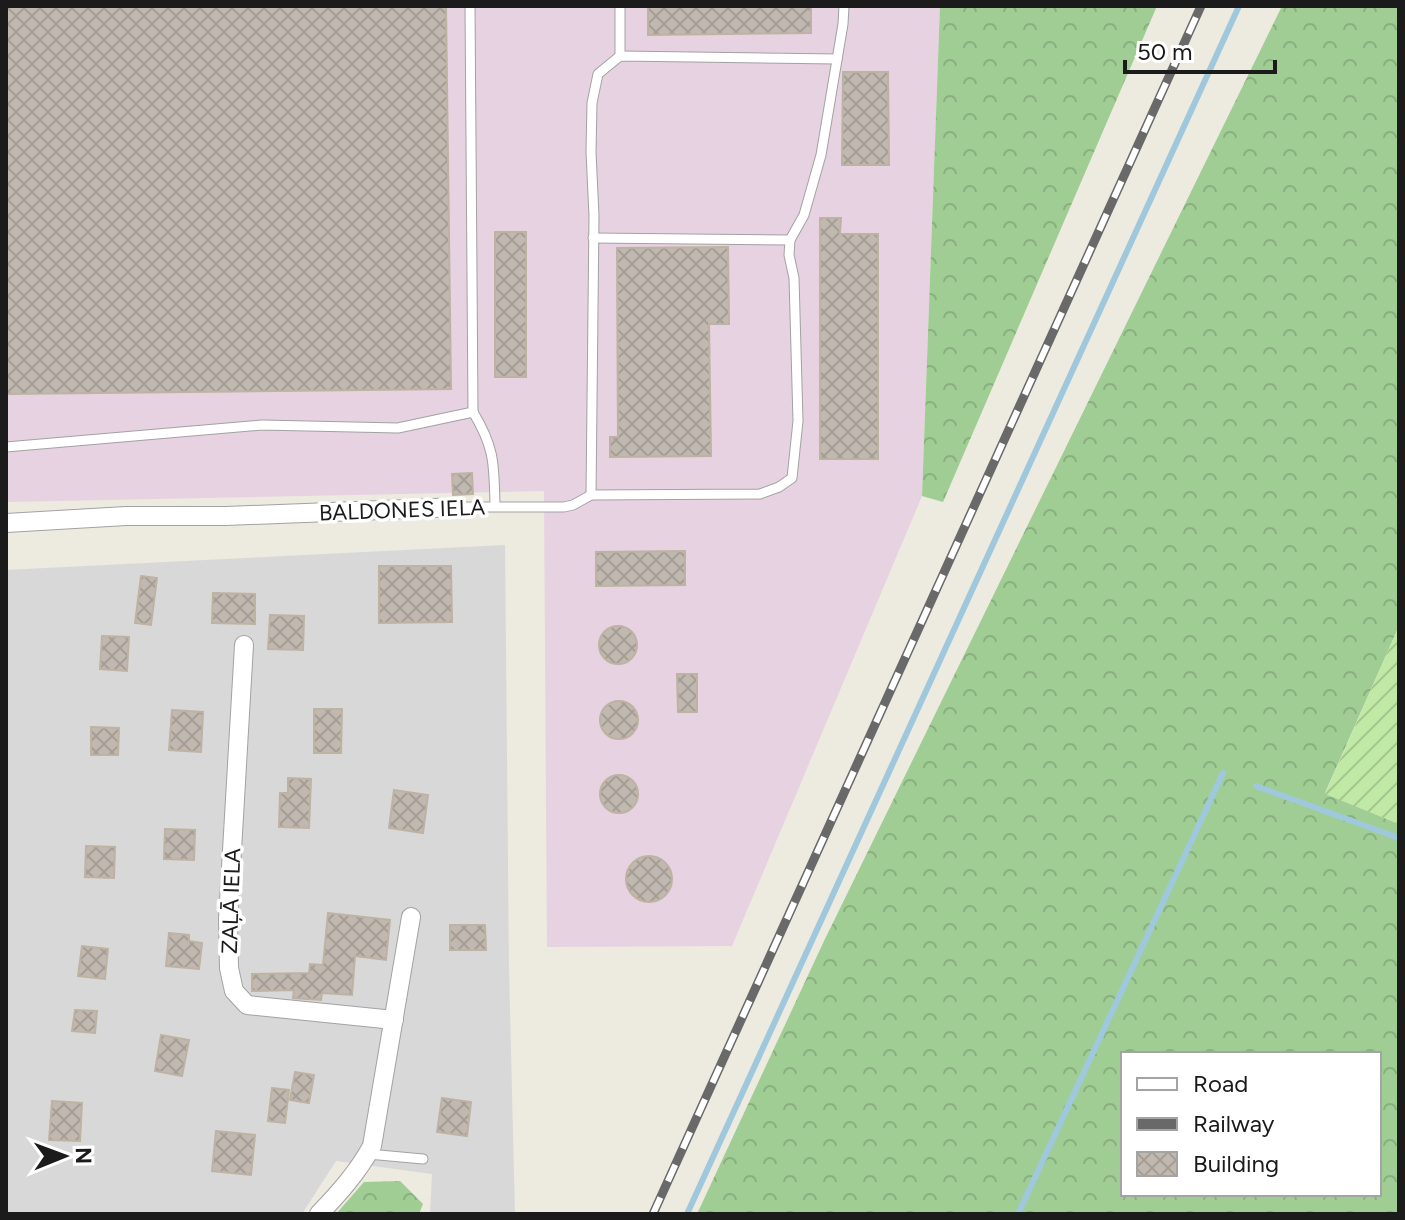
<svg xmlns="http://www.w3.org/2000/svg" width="1405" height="1220" viewBox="0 0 1405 1220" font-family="Figtree,sans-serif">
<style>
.residential{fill:#d9d8d8}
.industrial{fill:#e6d2e0}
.forest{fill:url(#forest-crowns);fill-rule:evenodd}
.garden{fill:url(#garden-furrows)}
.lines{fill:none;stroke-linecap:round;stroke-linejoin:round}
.stream{stroke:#a0c8dc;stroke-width:6}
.building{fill:url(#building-cross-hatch);stroke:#beb2a3;stroke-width:2}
.service-casing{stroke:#a2a2a2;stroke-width:11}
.minor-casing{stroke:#a2a2a2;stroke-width:20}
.service{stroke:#fff;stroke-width:9}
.minor{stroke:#fff;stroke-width:18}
.rail-casing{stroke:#696969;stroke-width:9}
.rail{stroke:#fff;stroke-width:6;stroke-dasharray:18;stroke-linecap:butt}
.labels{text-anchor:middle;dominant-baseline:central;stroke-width:7;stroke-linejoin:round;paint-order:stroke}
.street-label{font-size:22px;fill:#1b1b1b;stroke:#fff}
</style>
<defs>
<pattern id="forest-crowns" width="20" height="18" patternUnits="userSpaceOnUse" patternTransform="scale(2)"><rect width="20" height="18" fill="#a0cd94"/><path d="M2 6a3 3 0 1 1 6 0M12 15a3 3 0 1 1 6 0" fill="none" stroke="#89af7f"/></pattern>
<pattern id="garden-furrows" width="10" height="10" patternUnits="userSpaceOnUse" patternTransform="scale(2)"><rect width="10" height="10" fill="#c0e9a5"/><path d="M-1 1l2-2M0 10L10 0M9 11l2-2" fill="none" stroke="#a4c78d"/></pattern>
<pattern id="building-cross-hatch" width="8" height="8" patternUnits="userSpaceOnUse" patternTransform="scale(2)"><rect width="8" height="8" fill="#c1b9b0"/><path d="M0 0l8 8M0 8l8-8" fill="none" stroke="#a59e97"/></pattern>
</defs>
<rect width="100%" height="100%" fill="#edeae0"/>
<polygon class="residential" points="505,545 509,968 515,1214 430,1214 432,1174 336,1161 302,1214 6,1214 6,570"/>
<polygon class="industrial" points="6,6 940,6 922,496 732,946 547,947 544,491 6,502"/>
<g class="forest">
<polygon points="940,6 1157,6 943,502 922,496"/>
<path d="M1282,6H1399V626L1325,793L1399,824V1214H697L824,941ZM1123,1054H1379V1194H1123Z"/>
<polygon points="400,1181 423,1204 419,1214 336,1214 364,1182"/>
</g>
<polygon class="garden" points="1399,626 1399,824 1325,794"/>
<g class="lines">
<g class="stream">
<polyline points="1256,786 1399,838"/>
<polyline points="687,1214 1239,6"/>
<polyline points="1018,1214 1223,773"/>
</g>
</g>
<g class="building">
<polygon points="6,6 446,6 451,389 6,394"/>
<polygon points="648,6 811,6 811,33 648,35"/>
<polygon points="843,72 888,72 889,165 842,165"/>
<polygon points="820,218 841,218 840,234 878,234 878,459 820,459"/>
<rect x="495" y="232" width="31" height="145"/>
<polygon points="728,247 729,324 709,324 711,456 610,457 610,437 618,437 617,248"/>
<polygon points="472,473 473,494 453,495 452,474"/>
<polygon points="685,551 685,585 596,586 596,552"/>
<polygon points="379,566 451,566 452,622 379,623"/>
<polygon points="141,576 157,578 151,625 135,623"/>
<polygon points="213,593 255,594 255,624 212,623"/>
<polygon points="270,615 304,616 303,650 268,649"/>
<circle cx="618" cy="645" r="19"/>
<polygon points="102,636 129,637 127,671 100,669"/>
<polygon points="677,674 697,674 697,712 678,712"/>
<circle cx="619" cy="720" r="19"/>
<polygon points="314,709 342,709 341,753 314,753"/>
<polygon points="172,710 203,712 201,752 169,750"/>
<polygon points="91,727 119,728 118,755 91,755"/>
<circle cx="619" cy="794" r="19"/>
<polygon points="288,778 311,779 309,828 279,827 280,793 288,793"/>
<polygon points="394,790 428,795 423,833 389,828"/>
<polygon points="165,829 195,830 194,860 164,859"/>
<polygon points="86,846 115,847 114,878 85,877"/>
<circle cx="649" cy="879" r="23"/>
<polygon points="328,913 390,920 386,960 355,956 352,995 322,993 321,1000 293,998 294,990 252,991 252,974 309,973 310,964 323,965"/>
<polygon points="450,925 485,925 486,950 450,950"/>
<polygon points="169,933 189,935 189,941 202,943 199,969 166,966"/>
<polygon points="82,946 108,949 105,979 78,976"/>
<polygon points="75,1010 97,1011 95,1033 72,1031"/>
<polygon points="161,1035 189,1040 182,1076 155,1071"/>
<polygon points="295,1072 314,1075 309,1103 290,1100"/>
<polygon points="272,1088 289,1090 285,1123 268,1121"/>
<polygon points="442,1098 471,1102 467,1136 437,1132"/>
<polygon points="52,1101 82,1103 80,1141 49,1140"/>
<polygon points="216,1131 255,1135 251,1175 212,1171"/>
</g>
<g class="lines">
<defs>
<g id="service">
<polyline points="620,6 620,56"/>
<polyline points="593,238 790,240"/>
<path d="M473,412C495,448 494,465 495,506"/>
<polyline points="6,447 262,425 398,428 473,412 470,6"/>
<polyline points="591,495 594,216 591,152 592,103 598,74 620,56 837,59"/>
<polyline points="458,507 564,507 573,505 591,495 760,494 779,487 792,478 798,421 794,278 789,255 790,240 804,215 821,155 843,24 844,6"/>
<polyline points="368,1154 423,1159"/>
</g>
<g id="minor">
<polyline points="6,523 126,516 226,516 458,507"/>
<polyline points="244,645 228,919 229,968 234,991 247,1005 394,1020"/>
<path d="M319,1214C339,1193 358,1172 372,1146L411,917"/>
</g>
</defs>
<use href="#service" class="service-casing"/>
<use href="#minor" class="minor-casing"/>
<use href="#service" class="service"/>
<use href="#minor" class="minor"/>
<defs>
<polyline id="rail" points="653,1214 1201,6"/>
</defs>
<use href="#rail" class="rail-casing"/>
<use href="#rail" class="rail"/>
</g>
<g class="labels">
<g class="street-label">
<text transform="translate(402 510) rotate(-2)">BALDONES IELA</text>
<text transform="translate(231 901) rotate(-88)">ZAĻĀ IELA</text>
</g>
</g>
<rect width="1405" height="1220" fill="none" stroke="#1b1b1b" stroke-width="16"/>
<rect x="1121" y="1052" width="260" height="144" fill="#ffffff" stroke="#a4a4a4" stroke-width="2"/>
<rect x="1137" y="1078" width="40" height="12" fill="#ffffff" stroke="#a4a4a4" stroke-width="2"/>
<text x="1193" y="1092" font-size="24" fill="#1b1b1b">Road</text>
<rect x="1137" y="1118" width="40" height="12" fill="#696969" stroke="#a4a4a4" stroke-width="2"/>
<text x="1193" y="1132" font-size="24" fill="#1b1b1b">Railway</text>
<rect x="1137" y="1152" width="40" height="24" fill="url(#building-cross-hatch)" stroke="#a4a4a4" stroke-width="2"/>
<text x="1193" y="1172" font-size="24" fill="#1b1b1b">Building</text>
<g transform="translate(64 1156) rotate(89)" stroke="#ffffff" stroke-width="6" paint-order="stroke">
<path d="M0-6L14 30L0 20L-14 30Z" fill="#1b1b1b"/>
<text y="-12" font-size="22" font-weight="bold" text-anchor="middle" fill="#1b1b1b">N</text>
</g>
<path d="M1125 60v12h150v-12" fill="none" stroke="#1b1b1b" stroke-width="4"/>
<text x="1137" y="60" font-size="24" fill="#1b1b1b" stroke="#ffffff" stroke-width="6" paint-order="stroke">50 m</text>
</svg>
